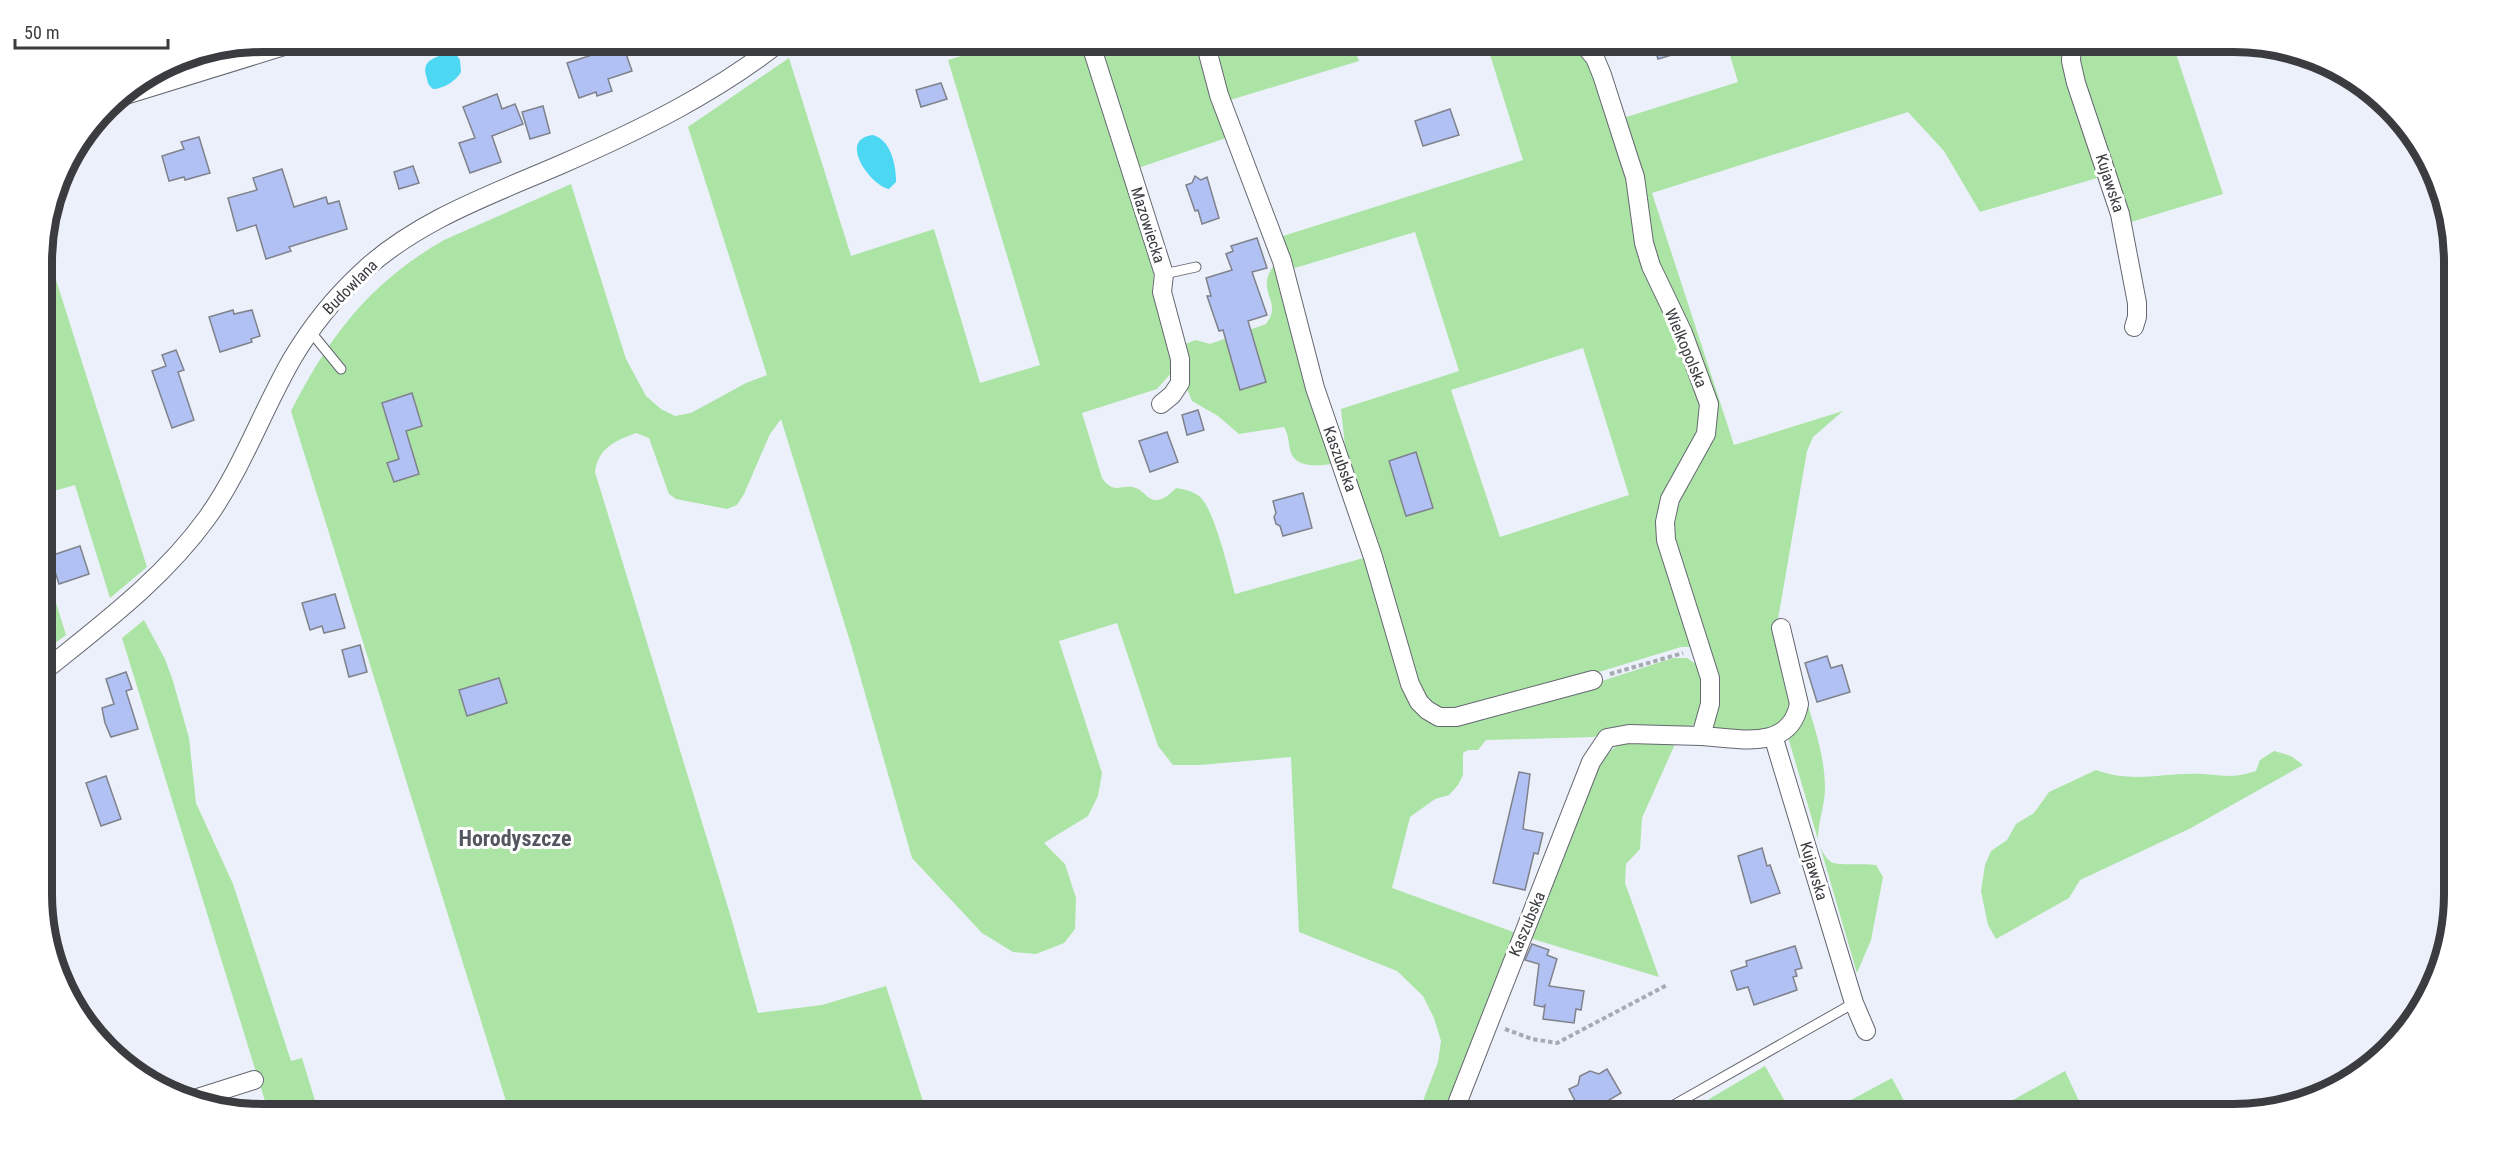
<svg xmlns="http://www.w3.org/2000/svg" width="2497" height="1156" viewBox="0 0 2497 1156" font-family="'Roboto Condensed',sans-serif">
<style>
.green{fill:#abe4a5;fill-rule:evenodd}
.water{fill:#4cd7f2}
.building{fill:#b1c1f3;stroke:#7f828b;stroke-width:1.5}
.lines{fill:none;stroke-linecap:round;stroke-linejoin:round}
.lane-casing{stroke:#646770;stroke-width:11}
.street-casing{stroke:#646770;stroke-width:20}
.path{stroke:#a8aab2;stroke-width:4;stroke-dasharray:4.5 3;stroke-linecap:butt}
.lane{stroke:#fff;stroke-width:9}
.street{stroke:#fff;stroke-width:18}
.labels{text-anchor:middle;dominant-baseline:central;stroke-width:6;stroke-linejoin:round;paint-order:stroke}
.street-label{font-size:16px;fill:#3b3c40;stroke:#fff}
.district-label{font-size:22px;font-weight:bold;fill:#555760;stroke:#fff}
.rim{fill:none;stroke:#3b3c40;stroke-width:8}
</style>
<rect width="100%" height="100%" fill="#ecf0fa"/>
<g class="green">
<path d="M1006,42H1081L1154,268L1152,292L1171,358L1172,372L1157,389L1082,413L1102,478C1115,496 1121,483 1136,488C1144,491 1148,501 1157,500C1164,500 1171,493 1176,488C1184,489 1192,491 1199,496C1214,507 1229,573 1235,594L1367,557L1435,723L1574,690L1673,658H1687L1697,665L1704,676L1700,716L1693,725L1683,729L1602,733L1594,737L1486,740L1478,750H1468L1463,753V775L1458,785L1449,795L1435,799L1410,817L1392,888L1519,934L1450,1114H1418L1438,1062L1441,1041L1434,1018L1423,996L1397,971L1299,932L1291,757L1200,765H1173L1158,746L1117,623L1059,641L1102,773L1098,796L1088,816L1044,843L1065,864L1076,898L1075,929L1064,943L1036,954L1013,952L982,933L912,858L852,648L781,419L770,434L744,494L737,505L727,509L712,506L676,499L669,494L649,438L636,433C615,441 598,448 595,472L730,914L758,1013L822,1005L886,986L927,1114H510L291,411C329,337 369,283 444,240L571,184L626,359L646,396L661,409L675,416L691,413L746,383L767,375L688,127L789,58L851,256L934,229L980,383L1040,365L948,60Z"/>
<polygon points="1097,42 1198,42 1226,138 1138,168"/>
<polygon points="1219,42 1250,56 1296,42 1352,42 1359,61 1227,101 1220,74"/>
<path d="M1486,42H1573L1589,58L1690,360L1704,423L1663,507L1696,647H1681L1467,712L1441,711L1422,698L1346,455L1341,409L1459,371L1415,232L1295,268L1277,238L1523,160ZM1583,348L1629,495L1500,537L1451,390Z"/>
<polygon points="1726,42 2067,42 2104,176 1980,212 1944,151 1908,112 1652,193 1734,445 1843,411 1813,437 1807,451 1778,619 1778,633 1792,686 1790,719 1767,733 1711,733 1718,704 1674,542 1676,505 1713,430 1664,286 1620,119 1738,82"/>
<polygon points="2079,42 2172,42 2223,194 2131,222 2086,95 2077,46"/>
<polygon points="44,242 147,567 110,598 75,485 43,494"/>
<path d="M1274,265L1334,464C1321,465 1300,469 1292,455C1288,447 1290,437 1284,427L1239,434L1218,416L1192,401L1187,389L1188,374L1185,344L1196,340L1210,344L1266,324C1284,300 1254,293 1274,265Z"/>
<polygon points="43,561 66,635 43,652"/>
<polygon points="144,620 165,659 173,681 189,738 196,803 233,884 291,1061 302,1058 319,1114 269,1114 122,638"/>
<path d="M1806,698C1814,727 1825,757 1825,788C1825,804 1818,823 1818,838C1818,845 1825,858 1831,862C1838,866 1865,863 1876,865L1883,877L1871,940L1857,973L1788,737C1802,726 1803,714 1806,698Z"/>
<path d="M1628,742L1675,744L1642,818L1640,849L1626,864L1625,883L1659,977L1526,937L1601,763C1609,752 1614,745 1628,742Z"/>
<path d="M2274,751L2291,756L2303,765L2189,829L2080,880L2069,898L1996,939L1988,925L1981,891L1985,865L1991,851L2007,840L2016,824L2034,813L2049,792L2096,770C2133,784 2164,772 2201,774C2225,775 2232,779 2256,771L2260,760Z"/>
<polygon points="1765,1066 1792,1114 1684,1114"/>
<polygon points="2065,1071 2085,1114 1988,1114"/>
<polygon points="1892,1078 1911,1114 1825,1114"/>
</g>
<g class="water">
<path d="M449,53H455L460,60L461,72C456,81 443,89 433,89C427,84 428,82 426,75C422,60 436,57 449,53Z"/>
<path d="M873,135C891,140 896,165 896,182L889,189C872,187 836,139 873,135Z"/>
</g>
<g class="building">
<polygon points="1653,42 1701,42 1702,46 1658,59"/>
<polygon points="623,45 632,71 608,79 612,91 597,96 596,92 579,98 567,63"/>
<polygon points="941,83 947,99 921,107 916,90"/>
<polygon points="497,94 502,109 515,104 523,124 492,136 501,162 470,173 459,143 475,138 463,107"/>
<polygon points="543,106 550,133 530,139 522,112"/>
<polygon points="1450,109 1459,135 1423,146 1415,121"/>
<polygon points="199,137 210,173 185,180 184,177 169,181 162,156 184,149 181,142"/>
<polygon points="413,166 419,183 399,189 394,172"/>
<polygon points="282,169 294,207 326,197 328,204 339,201 347,229 289,247 291,251 266,259 256,225 237,231 228,198 257,190 253,178"/>
<polygon points="1195,176 1201,180 1207,177 1219,218 1202,224 1198,210 1195,211 1186,185 1192,183"/>
<polygon points="1257,238 1267,268 1252,272 1267,315 1248,321 1266,382 1240,390 1223,330 1219,331 1207,296 1211,296 1206,278 1232,270 1226,254 1233,251 1231,246"/>
<polygon points="233,310 234,314 252,310 260,336 251,339 252,342 220,352 209,317"/>
<polygon points="176,350 184,370 178,372 194,420 172,428 152,371 166,366 162,355"/>
<polygon points="412,393 422,426 406,431 419,474 394,482 387,463 399,459 382,403"/>
<polygon points="1198,410 1204,430 1187,435 1182,415"/>
<polygon points="1167,432 1178,462 1150,472 1139,441"/>
<polygon points="1416,452 1433,508 1406,516 1389,461"/>
<polygon points="1303,493 1312,528 1283,536 1280,526 1276,524 1274,517 1276,513 1273,501"/>
<polygon points="80,546 89,574 59,584 50,556"/>
<polygon points="335,594 345,628 324,633 322,626 310,630 302,603"/>
<polygon points="360,645 367,672 349,677 342,650"/>
<polygon points="1827,656 1831,668 1842,665 1850,692 1817,702 1805,663"/>
<polygon points="126,672 132,689 126,691 138,729 111,737 105,723 102,708 114,704 106,679"/>
<polygon points="499,678 507,703 467,716 459,690"/>
<polygon points="1519,772 1530,774 1523,829 1543,833 1538,854 1534,853 1525,890 1493,883"/>
<polygon points="106,776 121,819 101,826 86,783"/>
<polygon points="1762,848 1767,866 1770,865 1780,893 1751,903 1738,856"/>
<polygon points="1532,944 1549,950 1547,955 1557,959 1549,986 1584,991 1581,1010 1576,1009 1574,1023 1543,1019 1545,1005 1543,1007 1534,1005 1539,964 1525,960"/>
<polygon points="1795,946 1802,968 1795,970 1797,976 1793,977 1797,990 1754,1005 1748,987 1737,990 1731,971 1747,966 1746,961"/>
<polygon points="1607,1069 1621,1093 1609,1100 1611,1105 1597,1113 1594,1108 1582,1114 1569,1089 1578,1085 1580,1076 1590,1071 1599,1074"/>
</g>
<g class="lines">
<defs>
<g id="lane">
<polyline points="1164,274 1196,267"/>
<polyline points="310,331 341,369"/>
<polyline points="1658,1114 1854,1003"/>
</g>
<g id="street">
<polyline points="1090,42 1164,274 1162,292 1180,359 1180,383 1172,395 1161,404"/>
<polyline points="1205,42 1219,95 1282,261 1315,388 1373,557 1410,684 1419,702 1427,710 1439,717 1456,717 1593,680"/>
<polyline points="2072,42 2071,61 2076,83 2120,214 2137,303 2137,317 2134,327"/>
<polyline points="116,98 297,42"/>
<path d="M43,672C102,624 162,580 207,518C242,469 262,411 292,359C311,327 334,298 361,273C417,220 493,194 562,164C640,130 714,94 780,42"/>
<path d="M1701,736C1738,738 1790,752 1799,704L1781,628"/>
<polyline points="1774,739 1854,1003 1866,1031"/>
<polyline points="191,1100 254,1080"/>
<polyline points="1453,1114 1591,762 1607,738 1629,734 1701,736 1710,704 1710,678 1666,540 1665,522 1670,499 1706,434 1709,404 1683,333 1651,266 1644,243 1635,177 1630,162 1602,75 1595,58 1582,42"/>
</g>
</defs>
<use href="#lane" class="lane-casing"/>
<use href="#street" class="street-casing"/>
<g class="path">
<polyline points="1610,674 1683,653"/>
<polyline points="1505,1029 1532,1039 1557,1043 1667,985"/>
</g>
<use href="#lane" class="lane"/>
<use href="#street" class="street"/>
</g>
<g class="labels">
<g class="street-label">
<text transform="translate(2110 183) rotate(72)">Kujawska</text>
<text transform="translate(1148 225) rotate(72)">Mazowiecka</text>
<text transform="translate(350 287) rotate(-45)">Budowlana</text>
<text transform="translate(1686 348) rotate(67)">Wielkopolska</text>
<text transform="translate(1340 459) rotate(70)">Kaszubska</text>
<text transform="translate(1814 871) rotate(73)">Kujawska</text>
<text transform="translate(1527 924) rotate(-67)">Kaszubska</text>
</g>
<g class="district-label">
<text x="515" y="838">Horodyszcze</text>
</g>
</g>
<path d="M0 0H2497V1156H0ZM262 52H2234A210 210 0 0 1 2444 262V894A210 210 0 0 1 2234 1104H262A210 210 0 0 1 52 894V262A210 210 0 0 1 262 52Z" fill="#fff" fill-rule="evenodd"/>
<path class="rim" d="M262 52H2234A210 210 0 0 1 2444 262V894A210 210 0 0 1 2234 1104H262A210 210 0 0 1 52 894V262A210 210 0 0 1 262 52Z"/>
<path d="M15 39v9h153v-9" fill="none" stroke="#3b3c40" stroke-width="3"/>
<text x="24" y="39" font-size="18" fill="#3b3c40" stroke="#ffffff" stroke-width="4.5" paint-order="stroke">50 m</text>
</svg>
